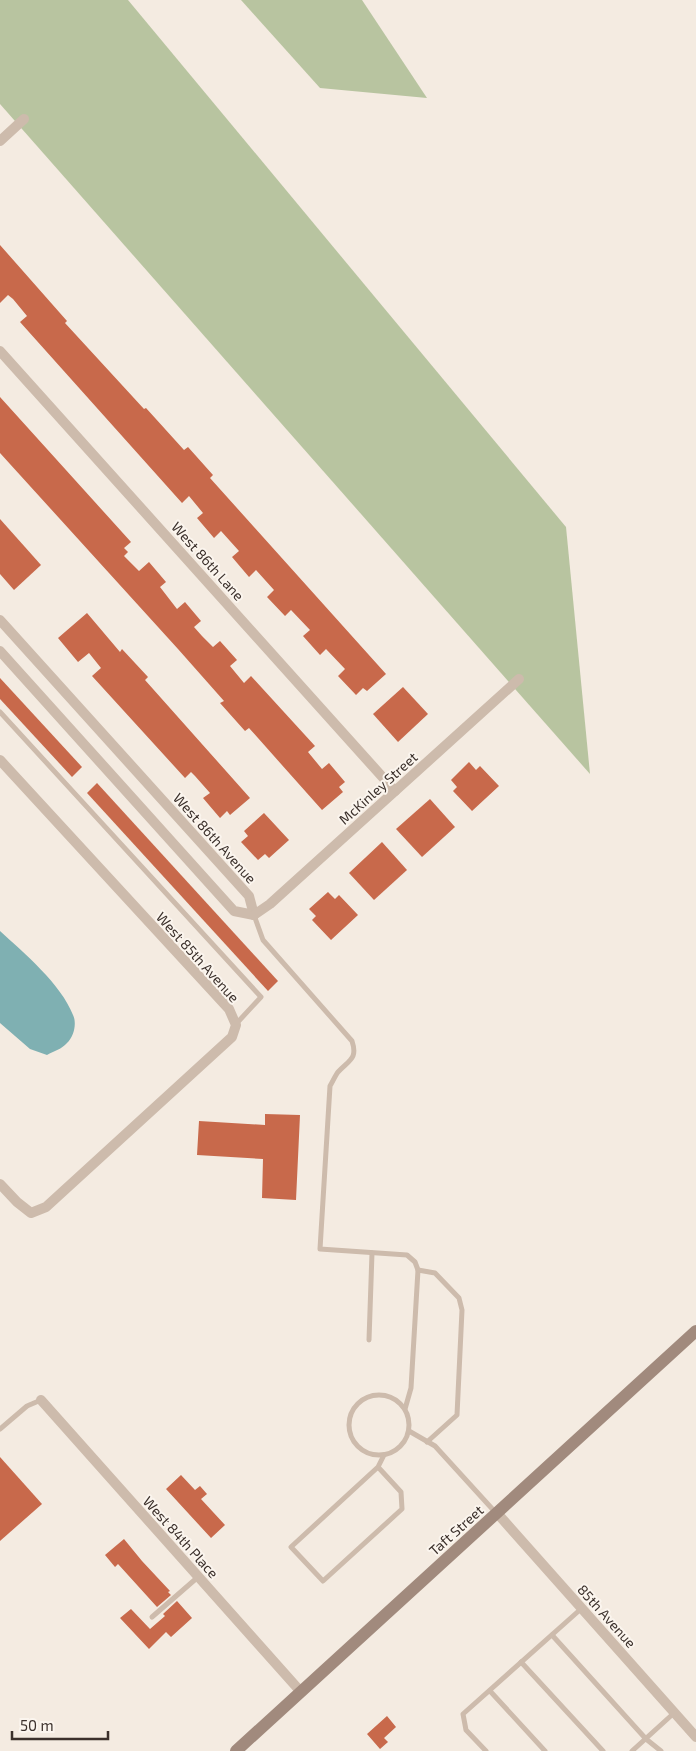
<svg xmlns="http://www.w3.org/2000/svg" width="696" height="1751" viewBox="0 0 696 1751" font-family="'Exo 2',sans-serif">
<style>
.green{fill:#b8c4a0}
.water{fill:#7fb0b2}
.building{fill:#c8694b}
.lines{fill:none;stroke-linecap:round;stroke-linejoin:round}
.service{stroke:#cdbbac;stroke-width:5}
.minor{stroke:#cdbbac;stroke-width:10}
.secondary{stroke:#a18a7d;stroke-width:12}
.labels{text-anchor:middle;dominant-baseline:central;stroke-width:4;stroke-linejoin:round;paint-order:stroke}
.street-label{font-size:14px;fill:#3b302b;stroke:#fbf5ee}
</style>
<rect width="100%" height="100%" fill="#f4ebe1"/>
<g class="green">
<polygon points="0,0 128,0 566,527 590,774 0,104"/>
<polygon points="241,0 362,0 427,98 320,88"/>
</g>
<path class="water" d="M0,931C24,953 61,984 73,1015C77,1023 74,1037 67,1043C62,1049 54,1051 47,1055L30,1049L0,1023Z"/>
<g class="building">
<polygon points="0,245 67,321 65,323 144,409 146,408 184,450 188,447 213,475 210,478 386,674 367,691 363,688 356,695 338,676 345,669 326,649 320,655 303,636 310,630 291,610 285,616 267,597 274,590 256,570 249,577 232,557 239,551 221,531 214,538 197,518 203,513 189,496 182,503 20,322 27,316 13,299 8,295 0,303"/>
<polygon points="0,397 131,542 124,548 128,552 124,556 139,571 149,562 166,582 160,587 177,609 185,602 201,621 194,627 202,636 213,647 220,641 237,660 230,666 244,683 251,676 315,746 308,752 322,769 329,763 345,782 339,787 343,792 322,810 249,728 245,731 220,703 224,701 178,649 0,453"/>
<polygon points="0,519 41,565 14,590 0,574"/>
<polygon points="87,613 120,652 122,649 148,677 145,680 250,798 230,815 227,811 220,818 203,798 210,793 195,776 191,772 185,778 92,676 101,668 89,653 78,662 58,638"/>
<polygon points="0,678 82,767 72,777 0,699"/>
<polygon points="403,687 428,714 398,742 373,714"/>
<polygon points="469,762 476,770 480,766 499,786 472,811 453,791 457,787 451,780"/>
<polygon points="97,783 278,981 268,991 87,793"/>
<polygon points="430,799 455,827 422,857 396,829"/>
<polygon points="264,813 289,840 269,858 265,854 258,860 241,842 248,836 244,831"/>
<polygon points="382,842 407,870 374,900 349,873"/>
<polygon points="328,892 335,899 339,895 358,915 331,940 312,920 316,916 309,909"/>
<polygon points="265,1114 300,1115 296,1200 262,1198 263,1159 197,1155 199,1121 265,1125"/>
<polygon points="0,1457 42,1504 0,1541"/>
<polygon points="181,1475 195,1490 200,1486 207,1494 201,1499 225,1525 211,1538 166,1489"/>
<polygon points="124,1539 142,1561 170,1591 168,1592 171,1595 157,1607 118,1564 115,1567 105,1555"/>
<polygon points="177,1601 192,1618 171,1637 166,1632 149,1649 120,1618 131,1609 150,1629 165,1616 163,1614"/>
<polygon points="387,1716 396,1727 384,1738 388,1742 380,1749 367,1734"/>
</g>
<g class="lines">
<g class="service">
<polyline points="0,712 261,997 236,1024"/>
<path d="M254,915L263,940L352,1041C358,1059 349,1060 338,1072C335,1076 333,1081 330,1086L320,1249L407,1255L415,1262L418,1270L411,1388L405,1409"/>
<polyline points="418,1270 435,1273 459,1298 462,1310 457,1415 427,1442"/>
<polyline points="369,1340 372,1253"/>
<circle cx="379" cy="1425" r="30"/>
<polyline points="0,1429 27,1406 41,1400"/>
<polyline points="409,1431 435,1446 496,1513"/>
<polyline points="378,1467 401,1492 402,1509 323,1581 291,1547 378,1467 384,1455"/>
<polyline points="152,1617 198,1577"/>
<polyline points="552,1635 646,1739 661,1751"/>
<polyline points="521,1662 603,1751"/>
<polyline points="490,1691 545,1751"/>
<polyline points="486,1751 466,1730 463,1714 582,1608"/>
<polyline points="632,1751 674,1713"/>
</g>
<g class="minor">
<polyline points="0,141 24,119"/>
<polyline points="0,351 395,791"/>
<polyline points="0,620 249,896 254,915"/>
<polyline points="0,651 234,911 254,915"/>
<polyline points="0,760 229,1009 236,1025 232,1037 46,1207 31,1213 17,1202 0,1184"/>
<polyline points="254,915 270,904 519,679"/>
<polyline points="41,1400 301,1692"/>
<polyline points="497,1513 696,1737"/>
</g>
<polyline class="secondary" points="236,1751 696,1331"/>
</g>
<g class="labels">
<g class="street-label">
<text transform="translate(208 561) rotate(48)">West 86th Lane</text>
<text transform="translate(378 788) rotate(-42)">McKinley Street</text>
<text transform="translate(215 838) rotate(48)">West 86th Avenue</text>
<text transform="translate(198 957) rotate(48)">West 85th Avenue</text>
<text transform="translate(456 1530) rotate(-42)">Taft Street</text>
<text transform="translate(181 1537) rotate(48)">West 84th Place</text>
<text transform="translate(607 1616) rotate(48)">85th Avenue</text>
</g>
</g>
<path d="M12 1731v8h96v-8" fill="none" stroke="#3b302b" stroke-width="2.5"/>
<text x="20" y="1731" font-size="15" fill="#3b302b" stroke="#fbf5ee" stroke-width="4" paint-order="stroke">50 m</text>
</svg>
